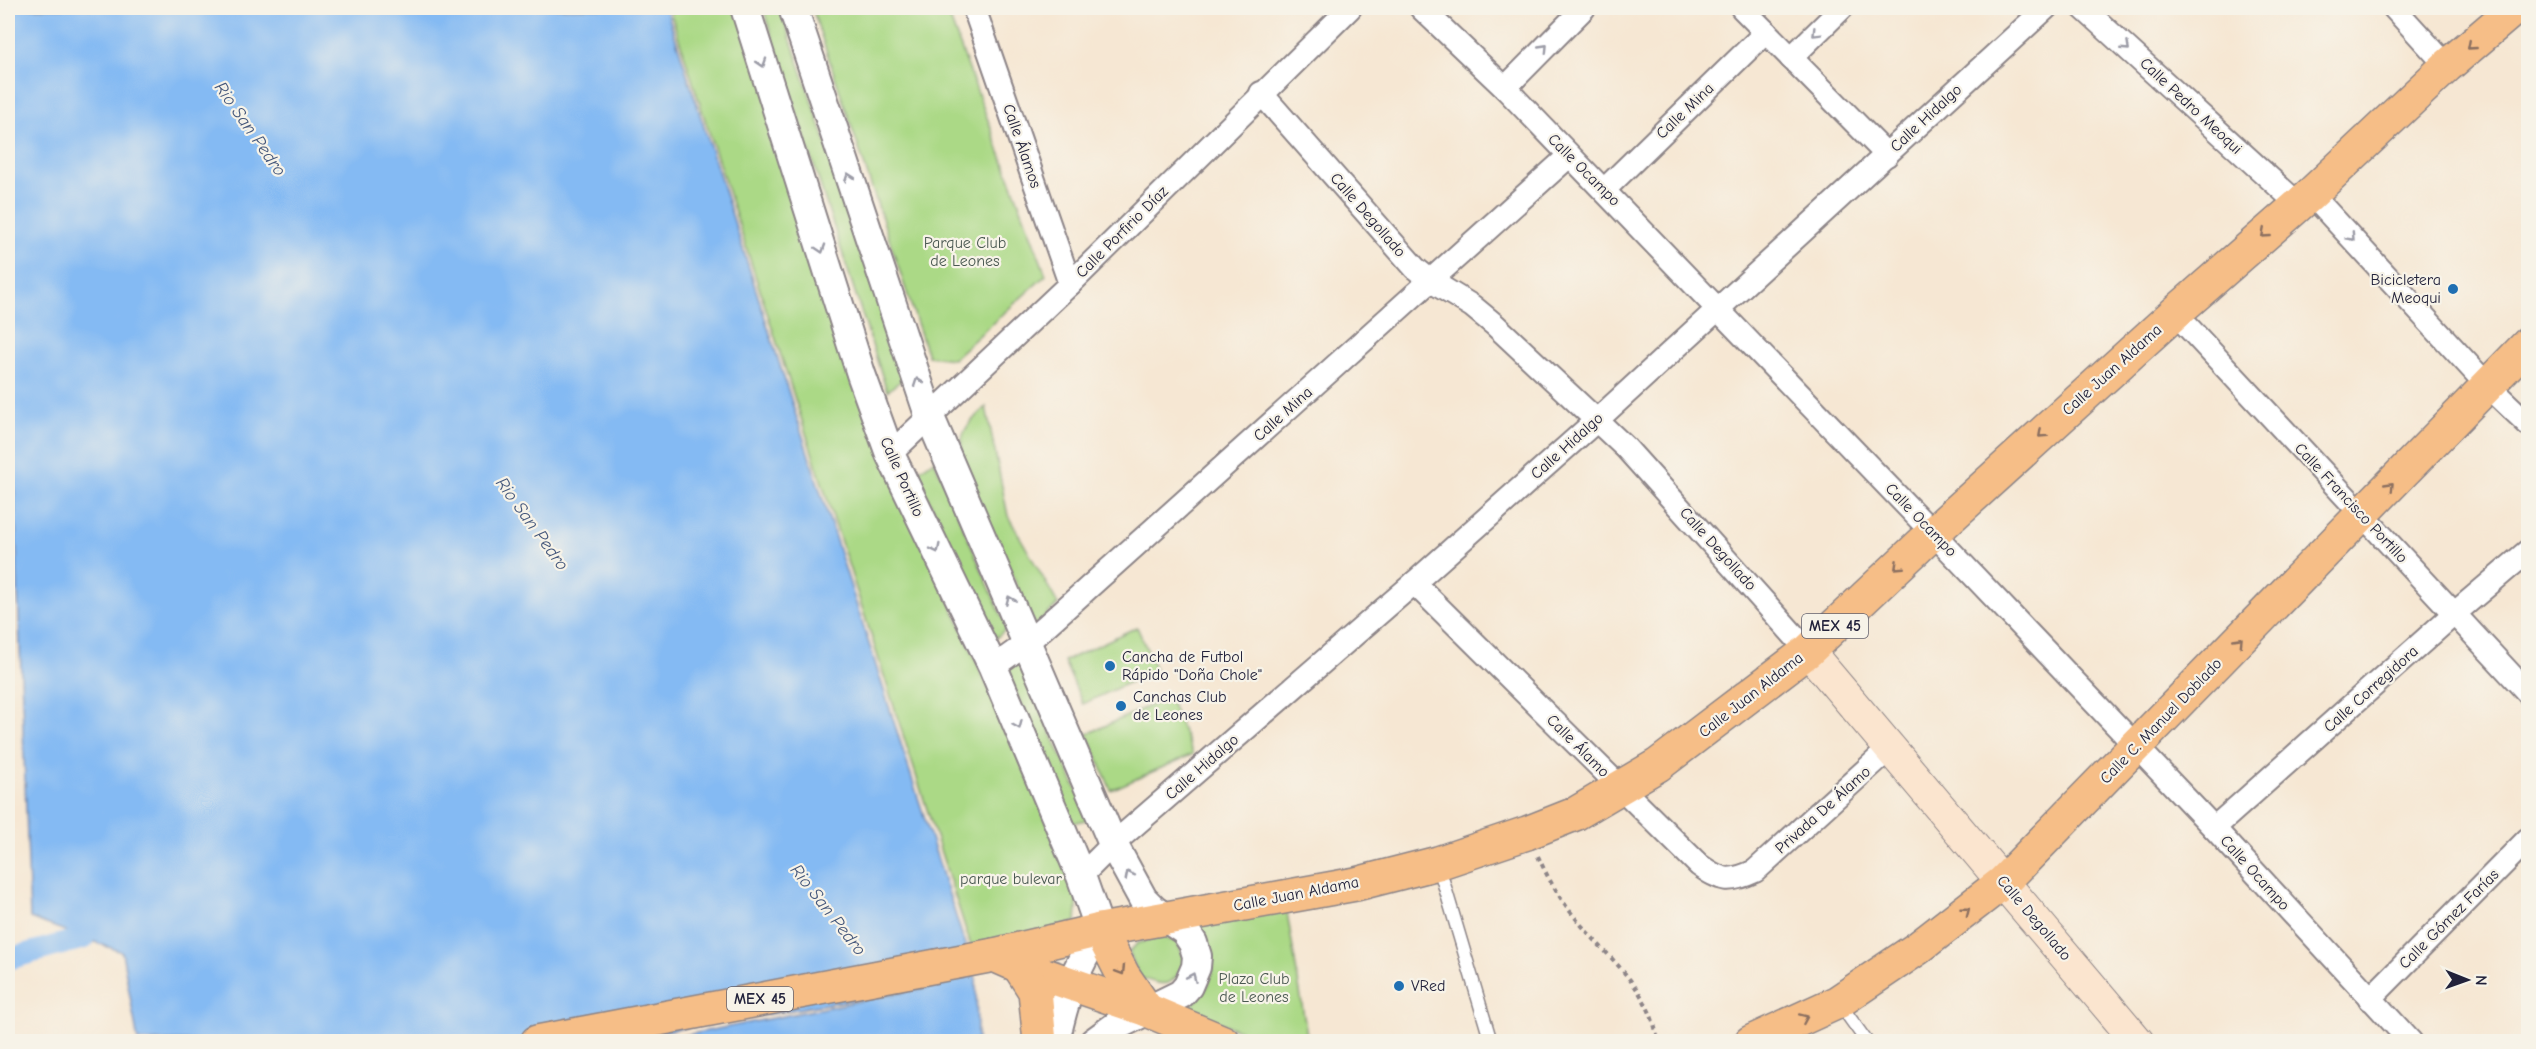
<svg xmlns="http://www.w3.org/2000/svg" width="2536" height="1049" viewBox="0 0 2536 1049" font-family="'Comic Neue',sans-serif">
<style>
.green{fill:#abd986;stroke:#667e60;stroke-width:1.5}
.water{fill:#84baf3;stroke:#536e97;stroke-width:1.5}
.lines{fill:none;stroke-linecap:round;stroke-linejoin:round}
.canal{stroke:#84baf3;stroke-width:22}
.service-casing{stroke:#8c8487;stroke-width:15}
.minor-casing{stroke:#8c8487;stroke-width:26}
.tertiary-casing{stroke:#8c8487;stroke-width:32}
.secondary-casing{stroke:#8c8487;stroke-width:34}
.primary-casing{stroke:#8c8487;stroke-width:36}
.path{stroke:#8c8487;stroke-width:4;stroke-dasharray:4.5 4.5;stroke-linecap:butt}
.service{stroke:#fff;stroke-width:12}
.minor{stroke:#fff;stroke-width:22}
.tertiary{stroke:#fff;stroke-width:28}
.secondary{stroke:#fbe5cf;stroke-width:32}
.primary{stroke:#f6be87;stroke-width:33}
.oneway{stroke:#9c9ca7}
.oneway2{stroke:#8c7061}
.poi-dot{fill:#1f6fb2;stroke:#f7f3e8;stroke-width:2}
.labels{text-anchor:middle;dominant-baseline:central;stroke-width:4.5;stroke-linejoin:round;paint-order:stroke}
.shield{fill:#f7f3e8;stroke:#62616f;stroke-width:1.5}
.shield-label{font-size:15px;font-weight:bold;fill:#22223b}
.street-label{font-size:16px;fill:#22223b;stroke:#f7f3e8}
.park-label{font-size:16px;fill:#4b5952;stroke:#f7f3e8}
.poi-label{font-size:16px;fill:#22223b;stroke:#f7f3e8;text-anchor:start}
.water-label{font-size:18px;font-style:italic;fill:#44577b;stroke:#f7f3e8}
</style>
<rect width="100%" height="100%" fill="#f7f3e8"/>
<filter id="ink" filterUnits="userSpaceOnUse"><feTurbulence type="fractalNoise" baseFrequency=".0167" numOctaves="2"/><feDisplacementMap in="SourceGraphic" scale="12" xChannelSelector="R" yChannelSelector="G"/><feConvolveMatrix kernelMatrix="1 2 1 2 8 2 1 2 1" color-interpolation-filters="sRGB"/></filter>
<filter id="wash" filterUnits="userSpaceOnUse"><feTurbulence type="fractalNoise" baseFrequency=".008" numOctaves="4" result="noise"/><feDisplacementMap in="SourceGraphic" scale="24" xChannelSelector="R" yChannelSelector="G"/><feGaussianBlur stdDeviation="1.35" result="paint"/><feColorMatrix in="noise" values="0 0 0 0 0 0 0 0 0 0 0 0 0 0 0 0 0 1.4 0 .05"/><feComposite in="paint" operator="in"/></filter>
<g filter="url(#wash)">
<rect width="100%" height="100%" fill="#f6e7d3"/>
<g class="green">
<polygon points="669,8 741,8 893,473 1078,892 1076,922 973,952"/>
<polygon points="763,8 780,8 906,377 887,391"/>
<polygon points="812,8 946,8 1046,275 953,359 928,356"/>
<path d="M986,407L1008,516L1058,604L1035,626L964,467C957,435 963,428 986,407Z"/>
<polygon points="934,460 1007,628 996,638 916,473"/>
<polygon points="1137,627 1156,670 1083,704 1064,661"/>
<polygon points="1019,663 1090,819 1073,823 1006,669"/>
<polygon points="1169,697 1193,754 1111,790 1087,734"/>
<path d="M1286,906L1308,1041H1262L1188,1008C1221,982 1220,949 1190,922Z"/>
<path d="M1161,937L1177,942L1186,962C1170,989 1168,986 1140,978L1129,952L1138,943Z"/>
</g>
<polygon class="water" points="8,8 666,8 976,979 977,1041 656,1041 941,985 607,1041 138,1041 122,952 30,918 8,319"/>
<g class="lines">
<polyline class="canal" points="8,959 84,938"/>
</g>
</g>
<g filter="url(#ink)">
<g class="lines">
<defs>
<g id="service">
<polyline points="1438,864 1491,1042"/>
<polyline points="1839,1003 1867,1042"/>
</g>
<g id="minor">
<polyline points="974,8 1070,284"/>
<polyline points="1421,8 1505,88 1933,533 2214,828 2411,1042"/>
<polyline points="1742,8 1887,155"/>
<polyline points="2083,8 2299,205"/>
<polyline points="2394,8 2447,66"/>
<polyline points="1791,58 1842,8"/>
<polyline points="1505,88 1584,8"/>
<polyline points="1261,93 1415,268 1431,281 1472,306 1495,325 1626,448 1808,651"/>
<polyline points="1604,190 1766,32"/>
<polyline points="2311,194 2488,386 2528,424"/>
<polyline points="2175,313 2528,693"/>
<polyline points="890,454 1070,284 1350,8"/>
<path d="M1414,583L1699,865C1721,881 1729,883 1755,871L1890,748"/>
<polyline points="993,667 1028,642 1569,156"/>
<polyline points="2214,828 2455,613 2528,551"/>
<polyline points="1081,876 1113,844 1414,583 1597,420 2046,8"/>
<polyline points="2370,999 2528,839"/>
</g>
<g id="tertiary">
<path d="M745,8L861,374L890,454L993,667L1081,876L1100,930C1074,970 1065,996 1055,1042"/>
<polyline points="793,8 929,415 1113,844 1143,899 1154,910 1185,931 1193,943 1197,956 1196,967 1188,986 1181,994 1116,1026 1094,1042"/>
</g>
<polyline id="secondary" points="1808,651 2138,1042"/>
<g id="primary">
<polyline points="1100,930 1123,975 1147,1010"/>
<polyline points="994,955 1019,966 1147,1010 1223,1042"/>
<polyline points="1019,966 1035,991 1040,1042"/>
<polyline points="537,1042 994,955 1100,930 1356,884 1438,863 1527,833 1575,814 1658,765 1808,651 1933,533 2175,313 2311,194 2447,66 2515,8"/>
<polyline points="1751,1042 1838,1002 1918,948 2003,882 2528,344"/>
</g>
</defs>
<use href="#service" class="service-casing"/>
<use href="#minor" class="minor-casing"/>
<use href="#tertiary" class="tertiary-casing"/>
<use href="#secondary" class="secondary-casing"/>
<use href="#primary" class="primary-casing"/>
<path class="path" d="M1538,856C1548,879 1561,901 1577,920C1609,959 1650,988 1658,1042"/>
<use href="#service" class="service"/>
<use href="#minor" class="minor"/>
<use href="#tertiary" class="tertiary"/>
<use href="#secondary" class="secondary"/>
<use href="#primary" class="primary"/>
</g>
<defs><path id="oneway-chevron" d="M-2-3.5L2.5 0L-2 3.5" fill="none" stroke-width="1.6" stroke-linecap="round" stroke-linejoin="round" transform="scale(1.5)"/></defs>
<g class="oneway">
<use href="#oneway-chevron" transform="translate(1816 33) rotate(135)"/>
<use href="#oneway-chevron" transform="translate(2126 47) rotate(43)"/>
<use href="#oneway-chevron" transform="translate(1544 48) rotate(-46)"/>
<use href="#oneway-chevron" transform="translate(762 63) rotate(72)"/>
<use href="#oneway-chevron" transform="translate(849 177) rotate(-109)"/>
<use href="#oneway-chevron" transform="translate(2351 237) rotate(47)"/>
<use href="#oneway-chevron" transform="translate(821 249) rotate(72)"/>
<use href="#oneway-chevron" transform="translate(918 382) rotate(-109)"/>
<use href="#oneway-chevron" transform="translate(936 549) rotate(64)"/>
<use href="#oneway-chevron" transform="translate(1010 600) rotate(-113)"/>
<use href="#oneway-chevron" transform="translate(1018 725) rotate(67)"/>
<use href="#oneway-chevron" transform="translate(1129 875) rotate(-117)"/>
<use href="#oneway-chevron" transform="translate(1192 977) rotate(-66)"/>
</g>
<g class="oneway2">
<use href="#oneway-chevron" transform="translate(2471 46) rotate(139)"/>
<use href="#oneway-chevron" transform="translate(2265 234) rotate(139)"/>
<use href="#oneway-chevron" transform="translate(2042 434) rotate(138)"/>
<use href="#oneway-chevron" transform="translate(2390 486) rotate(-46)"/>
<use href="#oneway-chevron" transform="translate(1898 566) rotate(137)"/>
<use href="#oneway-chevron" transform="translate(2239 641) rotate(-46)"/>
<use href="#oneway-chevron" transform="translate(1966 911) rotate(-38)"/>
<use href="#oneway-chevron" transform="translate(1121 971) rotate(59)"/>
<use href="#oneway-chevron" transform="translate(1804 1018) rotate(-24)"/>
</g>
</g>
<g class="poi-dot">
<circle cx="2453" cy="289" r="6"/>
<circle cx="1110" cy="666" r="6"/>
<circle cx="1121" cy="706" r="6"/>
<circle cx="1399" cy="986" r="6"/>
</g>
<g class="labels">
<g class="shield">
<rect x="1802" y="614" width="66" height="24" rx="4.5"/>
<rect x="727" y="987" width="66" height="24" rx="4.5"/>
</g>
<g class="shield-label">
<text x="1835" y="626">MEX 45</text>
<text x="760" y="999">MEX 45</text>
</g>
<g class="street-label">
<text transform="translate(2191 106) rotate(43)">Calle Pedro Meoqui</text>
<text transform="translate(1685 111) rotate(-44)">Calle Mina</text>
<text transform="translate(1926 118) rotate(-43)">Calle Hidalgo</text>
<text transform="translate(1022 146) rotate(71)">Calle Álamos</text>
<text transform="translate(1584 170) rotate(45)">Calle Ocampo</text>
<text transform="translate(1368 215) rotate(49)">Calle Degollado</text>
<text transform="translate(1122 232) rotate(-45)">Calle Porfirio Díaz</text>
<text transform="translate(2112 370) rotate(-42)">Calle Juan Aldama</text>
<text transform="translate(1283 414) rotate(-42)">Calle Mina</text>
<text transform="translate(1567 446) rotate(-42)">Calle Hidalgo</text>
<text transform="translate(902 477) rotate(66)">Calle Portillo</text>
<text transform="translate(2351 503) rotate(47)">Calle Francisco Portillo</text>
<text transform="translate(1921 520) rotate(46)">Calle Ocampo</text>
<text transform="translate(1718 549) rotate(48)">Calle Degollado</text>
<text transform="translate(2371 689) rotate(-42)">Calle Corregidora</text>
<text transform="translate(1751 695) rotate(-38)">Calle Juan Aldama</text>
<text transform="translate(2161 721) rotate(-46)">Calle C. Manuel Doblado</text>
<text transform="translate(1578 746) rotate(45)">Calle Álamo</text>
<text transform="translate(1202 767) rotate(-41)">Calle Hidalgo</text>
<text transform="translate(1823 810) rotate(-42)">Privada De Álamo</text>
<text transform="translate(2255 873) rotate(48)">Calle Ocampo</text>
<text transform="translate(1296 894) rotate(-11)">Calle Juan Aldama</text>
<text transform="translate(2034 918) rotate(50)">Calle Degollado</text>
<text transform="translate(2449 919) rotate(-45)">Calle Gómez Farías</text>
</g>
<g class="park-label">
<text x="965" y="243">Parque Club<tspan x="965" dy="18">de Leones</tspan></text>
<text x="1011" y="879">parque bulevar</text>
<text x="1254" y="979">Plaza Club<tspan x="1254" dy="18">de Leones</tspan></text>
</g>
<g class="poi-label">
<text x="2441" y="280" text-anchor="end">Bicicletera<tspan x="2441" dy="18">Meoqui</tspan></text>
<text x="1122" y="657">Cancha de Futbol<tspan x="1122" dy="18">Rápido "Doña Chole"</tspan></text>
<text x="1133" y="697">Canchas Club<tspan x="1133" dy="18">de Leones</tspan></text>
<text x="1411" y="986">VRed</text>
</g>
<g class="water-label">
<text transform="translate(250 129) rotate(55)">Rio San Pedro</text>
<text transform="translate(532 524) rotate(54)">Rio San Pedro</text>
<text transform="translate(828 910) rotate(52)">Rio San Pedro</text>
</g>
</g>
<rect width="2536" height="1049" fill="none" stroke="#f7f3e8" stroke-width="30"/>
<g transform="translate(2467 980) rotate(91)" stroke="#f7f3e8" stroke-width="4.5" paint-order="stroke">
<path d="M0-4.5L10 22L0 15L-10 22Z" fill="#22223b"/>
<text y="-9" font-size="16" font-weight="bold" text-anchor="middle" fill="#22223b">N</text>
</g>
</svg>
